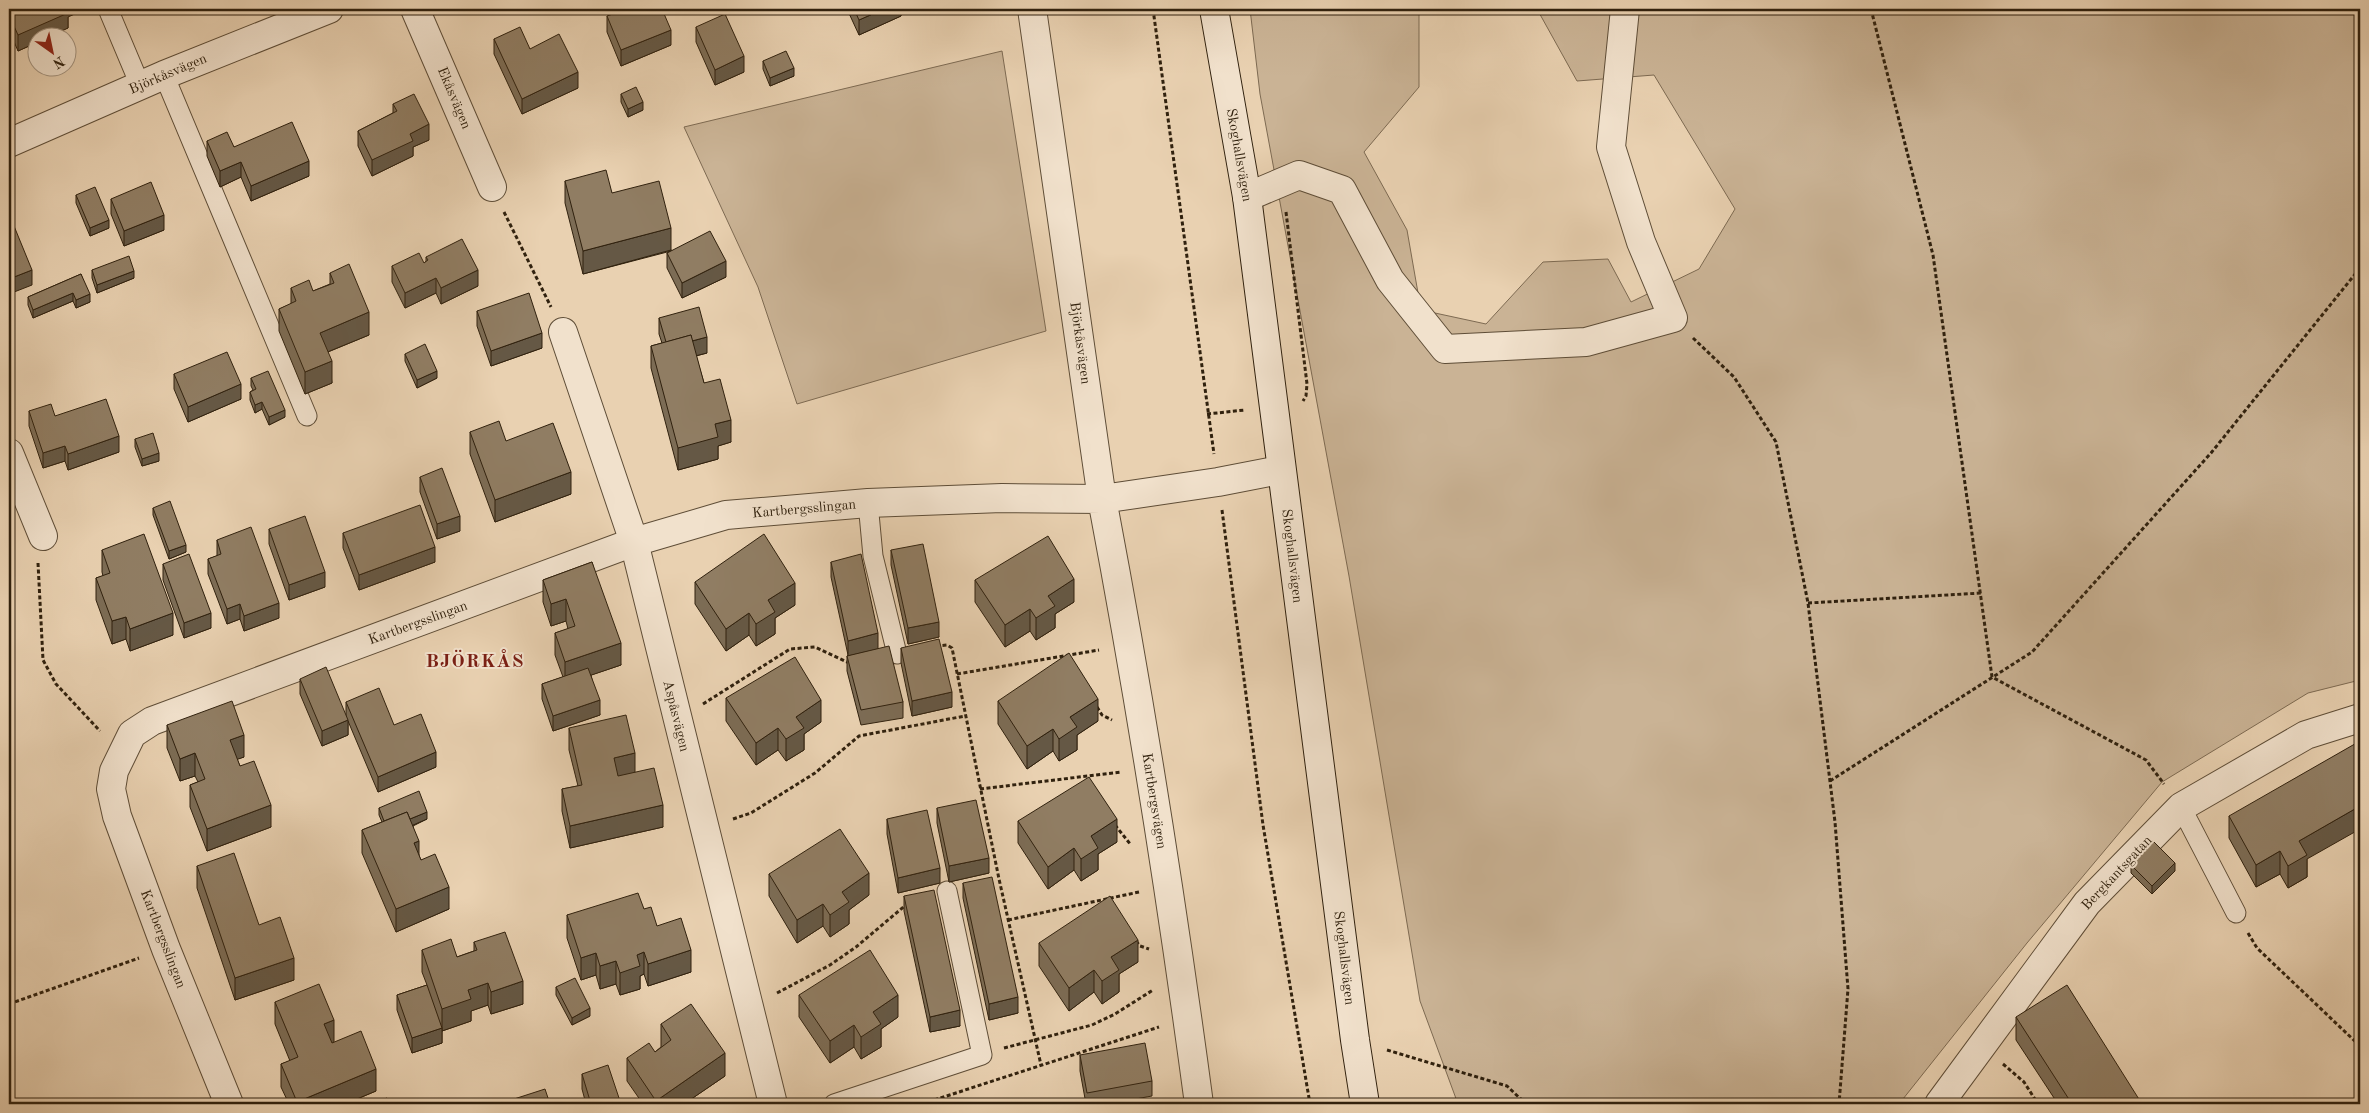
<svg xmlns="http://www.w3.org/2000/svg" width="2369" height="1113" viewBox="0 0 2369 1113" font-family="'Old Standard TT',serif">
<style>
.green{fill:#cab395;stroke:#7d6a52}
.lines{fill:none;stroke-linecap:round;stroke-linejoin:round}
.service-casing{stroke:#5e4d37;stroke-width:21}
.minor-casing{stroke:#5e4d37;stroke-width:30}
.secondary-casing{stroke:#30210e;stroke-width:30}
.path{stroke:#30210e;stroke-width:3;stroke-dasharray:4 2.5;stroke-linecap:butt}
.service{stroke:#f1e1cc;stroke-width:19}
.minor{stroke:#f1e1cc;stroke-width:28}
.secondary{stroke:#f1e1cc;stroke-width:28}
.wall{fill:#7c6c55;stroke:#30210e}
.shaded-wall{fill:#655845;stroke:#30210e}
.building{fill:#907d63;stroke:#30210e}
.labels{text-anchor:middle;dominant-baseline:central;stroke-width:4;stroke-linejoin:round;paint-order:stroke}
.street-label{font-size:14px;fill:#30210e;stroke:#f1e1cc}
.district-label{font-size:19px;font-weight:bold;letter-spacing:1px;fill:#7a1f14;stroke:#f1e1cc}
</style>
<rect width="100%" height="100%" fill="#e9d1b1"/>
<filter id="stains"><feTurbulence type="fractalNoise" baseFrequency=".004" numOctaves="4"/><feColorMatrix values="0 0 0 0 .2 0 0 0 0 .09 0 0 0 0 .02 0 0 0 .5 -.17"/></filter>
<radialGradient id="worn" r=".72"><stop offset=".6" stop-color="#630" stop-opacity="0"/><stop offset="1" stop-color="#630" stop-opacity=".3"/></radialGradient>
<g class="green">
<polygon points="1250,9 1419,9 1419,87 1364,152 1407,230 1421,310 1486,324 1543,262 1608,259 1631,302 1699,269 1735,209 1654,75 1577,81 1537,9 2360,9 2360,680 2308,693 2162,782 2027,943 1899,1104 1458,1104 1420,1001 1349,576 1260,94"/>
<polygon points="1002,51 1046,331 797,404 758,287 684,127"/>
</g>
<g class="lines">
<defs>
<g id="service">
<polyline points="108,9 140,85"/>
<polyline points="164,75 307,416"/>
<polyline points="868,503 873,556 897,654"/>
<polyline points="2181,807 2236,913"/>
<polyline points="834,1104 982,1055 947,891"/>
</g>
<g id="minor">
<polyline points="415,9 492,187"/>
<polyline points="1032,9 1102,499 1218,482 1280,470"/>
<polyline points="9,143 164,75 329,9"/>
<polyline points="1247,197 1299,175 1342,190 1390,280 1445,349 1586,342 1673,318 1641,242 1611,147 1625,9"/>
<polyline points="563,332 634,542 773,1104"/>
<polyline points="9,453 43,536"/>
<path d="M229,1104L166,949L117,816L111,789L114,771L132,734L152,721L634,542L726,515L868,503L1002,498L1102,499C1140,699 1172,902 1199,1104"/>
<polyline points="1939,1104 2087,903 2181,807 2306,735 2360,718"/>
</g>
<polyline id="secondary" points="1214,9 1247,197 1355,1040 1365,1104"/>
</defs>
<use href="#service" class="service-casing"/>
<use href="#minor" class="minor-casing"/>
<use href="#secondary" class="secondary-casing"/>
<g class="path">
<polyline points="1153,9 1214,454"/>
<polyline points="1871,9 1933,255 1992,677 2146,760 2164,784"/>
<polyline points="504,212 551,307"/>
<polyline points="1286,212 1307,384 1306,396 1303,401"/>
<polyline points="1693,338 1734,377 1776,442 1808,603 1835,822 1848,989 1839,1104"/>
<polyline points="1207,414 1245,410"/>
<polyline points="1222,510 1263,825 1310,1104"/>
<polyline points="38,563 43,660 56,684 100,731"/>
<polyline points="1808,603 1981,593"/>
<polyline points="936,646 947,645 952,648 999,879 1041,1065"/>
<polyline points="957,674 1099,650"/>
<polyline points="703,704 790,649 815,647 849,663"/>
<polyline points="1097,707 1102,715 1112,720"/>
<polyline points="1830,781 2032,652 2211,453 2360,268"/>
<polyline points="980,789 1121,772"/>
<polyline points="733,819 751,813 815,773 859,736 965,716"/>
<polyline points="1115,825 1131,845"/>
<polyline points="1008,920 1139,892"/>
<polyline points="2248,933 2257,948 2360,1046"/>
<polyline points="1136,941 1140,946 1149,949"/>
<polyline points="777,993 830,965 856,947 907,904"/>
<polyline points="9,1004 139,958"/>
<polyline points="1004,1048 1092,1025 1115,1014 1153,990"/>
<polyline points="1387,1050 1507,1086 1526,1104"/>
<polyline points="2003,1064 2024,1082 2038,1104"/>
<polyline points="922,1104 1159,1027"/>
</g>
<use href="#service" class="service"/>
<use href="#minor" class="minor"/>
<use href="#secondary" class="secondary"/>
</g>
<g class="wall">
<polygon points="9,9 68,17 68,28 38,38 38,42 18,51 9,30"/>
<polygon points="847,9 901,9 901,16 859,35"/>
<polygon points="607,16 671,45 621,66 607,32"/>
<polygon points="696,27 744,72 715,85 696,42"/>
<polygon points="494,39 530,49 578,88 522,114 494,54"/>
<polygon points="763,61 794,76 770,86 763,69"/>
<polygon points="621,94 643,110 628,117 621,102"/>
<polygon points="393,104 429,140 413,147 413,156 372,176 358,146 358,131 393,113"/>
<polygon points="207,141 234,147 309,176 251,201 241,177 220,187 207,156"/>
<polygon points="565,181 612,193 671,250 726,277 682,298 667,268 667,253 671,251 583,274 565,203"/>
<polygon points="76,195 109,228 90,236 76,203"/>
<polygon points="111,199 164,230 124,246 111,214"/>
<polygon points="426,257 478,286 441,304 436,293 405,308 392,282 392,266 424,263 426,261"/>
<polygon points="92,270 134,278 97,293 92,278"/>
<polygon points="330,273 369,335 328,352 332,383 305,394 279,331 279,309 291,304 291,288 313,291 330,284"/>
<polygon points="81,274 90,302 76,308 73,301 33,318 28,305 28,297"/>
<polygon points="477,311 542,348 491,366 477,326"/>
<polygon points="659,318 707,353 696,356 704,383 731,442 718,446 718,459 678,470 651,368 651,346 662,343 659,334"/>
<polygon points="405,354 437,378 417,388 405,361"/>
<polygon points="174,374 241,399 188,422 174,389"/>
<polygon points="251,378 285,417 269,425 262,409 255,413 250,400 250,392 253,390 251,386"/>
<polygon points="29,411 55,416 119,452 68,470 65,461 43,468 29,426"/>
<polygon points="470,432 506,441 571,494 495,522 470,454"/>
<polygon points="135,439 159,461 142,466 135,447"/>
<polygon points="420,477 460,531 437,539 420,492"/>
<polygon points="153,508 186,552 169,559 153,515"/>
<polygon points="269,529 325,587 289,600 269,544"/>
<polygon points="343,533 435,562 359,590 343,548"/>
<polygon points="217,540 279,618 244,631 240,619 227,624 208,574 208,559 217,556"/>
<polygon points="102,550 173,635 130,651 126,639 112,644 96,600 96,578 103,576 102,572"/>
<polygon points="891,550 939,637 908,644 891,565"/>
<polygon points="592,562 621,665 591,675 600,715 553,731 542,699 542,684 563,677 555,655 555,633 568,629 566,621 551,626 543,602 543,580"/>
<polygon points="831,562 878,649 903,702 903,718 861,725 847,671 847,656 848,655 831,577"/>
<polygon points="163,564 211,628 184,638 163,580"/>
<polygon points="975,580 1074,602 1055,614 1055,628 1036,640 1030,631 1005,647 975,602"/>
<polygon points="695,582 795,605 775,618 775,634 756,646 749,635 726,651 695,604"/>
<polygon points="901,648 952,707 912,716 901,663"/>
<polygon points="300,679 346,716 346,702 394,725 436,767 378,792 348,721 348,735 322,746 300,694"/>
<polygon points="726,698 821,722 804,734 804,750 786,761 778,750 756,765 726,721"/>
<polygon points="998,701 1098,721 1077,735 1077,750 1059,761 1053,751 1027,769 998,724"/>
<polygon points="167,725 244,757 237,759 240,766 271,827 207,851 190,807 190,785 198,782 195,776 180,781 167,748"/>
<polygon points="569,728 635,772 663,827 570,848 562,811 562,789 578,786 569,750"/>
<polygon points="379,808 427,819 413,826 419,856 449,909 396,932 362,853 362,830 382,822 379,815"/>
<polygon points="937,808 989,873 949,882 937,823"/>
<polygon points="2229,816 2307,859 2307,877 2288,888 2280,874 2256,887 2229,838"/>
<polygon points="887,819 940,883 898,893 887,834"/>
<polygon points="1018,821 1117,842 1098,854 1098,870 1081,881 1074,870 1048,889 1018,843"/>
<polygon points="2131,865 2175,871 2152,894 2131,873"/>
<polygon points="197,866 294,980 235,1000 197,888"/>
<polygon points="769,874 869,895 849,910 849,924 830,937 823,926 797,943 769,896"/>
<polygon points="963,883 1018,1013 989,1020 963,898"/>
<polygon points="904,896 960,1026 930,1032 904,911"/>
<polygon points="644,909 691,972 648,986 644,974 640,976 640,989 620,995 616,984 600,989 596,975 581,980 567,938 567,915"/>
<polygon points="474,942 523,1004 491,1014 488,1005 471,1011 471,1021 442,1031 442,1029 442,1043 412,1053 397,1010 397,995 427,985 422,972 422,950 457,957 474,951"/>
<polygon points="1039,943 1138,962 1119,974 1119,992 1102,1004 1094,992 1069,1011 1039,966"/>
<polygon points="556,987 590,1016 572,1025 556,995"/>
<polygon points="799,995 898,1017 881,1029 881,1047 861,1059 854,1047 830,1063 799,1017"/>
<polygon points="275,1002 334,1043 376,1091 345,1104 289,1104 281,1087 281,1064 290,1061 275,1024"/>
<polygon points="2016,1017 2142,1104 2058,1104 2016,1040"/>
<polygon points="661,1024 725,1076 684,1104 643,1104 627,1081 627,1058 655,1052 661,1047"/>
<polygon points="1080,1055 1152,1081 1152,1096 1108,1104 1086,1104 1080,1071"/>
<polygon points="582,1074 621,1104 586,1104 582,1089"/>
</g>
<g class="shaded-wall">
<polygon points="64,9 86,9 68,17 68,28 47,38 38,38 38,42 18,51 18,35"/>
<polygon points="884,9 901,9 901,16 859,35 859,20"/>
<polygon points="671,30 671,45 621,66 621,50"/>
<polygon points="744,56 744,72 715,85 715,70"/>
<polygon points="794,68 794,76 770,86 770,78"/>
<polygon points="578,72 578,88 522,114 522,99"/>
<polygon points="643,102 643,110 628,117 628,109"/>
<polygon points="429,124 429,140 413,147 413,156 372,176 372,160 410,134"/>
<polygon points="309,161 309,176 251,201 251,186"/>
<polygon points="241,162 241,177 220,187 220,171"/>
<polygon points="164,215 164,230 124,246 124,231"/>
<polygon points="109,220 109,228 90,236 90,228"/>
<polygon points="671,228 671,250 583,274 583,251"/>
<polygon points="726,261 726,277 682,298 682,283"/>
<polygon points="32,270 32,285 9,294 9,279"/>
<polygon points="478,270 478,286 441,304 441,288"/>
<polygon points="134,271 134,278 97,293 97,285"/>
<polygon points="436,278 436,293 405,308 405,293"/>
<polygon points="73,293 73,301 33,318 33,310"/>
<polygon points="90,294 90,302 76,308 76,300"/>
<polygon points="369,312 369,335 320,355 320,333"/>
<polygon points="542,333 542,348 491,366 491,351"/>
<polygon points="707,337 707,353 667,363 667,348"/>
<polygon points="332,361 332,383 305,394 305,372"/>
<polygon points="437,371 437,378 417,388 417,380"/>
<polygon points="241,384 241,399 188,422 188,407"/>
<polygon points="262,402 262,409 255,413 255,405"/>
<polygon points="285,410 285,417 269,425 269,417"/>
<polygon points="731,420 731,442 718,446 718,459 678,470 678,448 715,424"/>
<polygon points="119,436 119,452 68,470 68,454"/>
<polygon points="65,446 65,461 43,468 43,453"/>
<polygon points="159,453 159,461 142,466 142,459"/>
<polygon points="571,472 571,494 495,522 495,500"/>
<polygon points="460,516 460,531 437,539 437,524"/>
<polygon points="186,545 186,552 169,559 169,551"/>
<polygon points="435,547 435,562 359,590 359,575"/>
<polygon points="325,572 325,587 289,600 289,585"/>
<polygon points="1074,579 1074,602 1055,614 1055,628 1036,640 1036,618 1048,596"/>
<polygon points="795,583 795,605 775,618 775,634 756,646 756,624 768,600"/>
<polygon points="566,599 566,621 551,626 551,604"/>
<polygon points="279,603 279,618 244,631 244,616"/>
<polygon points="240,604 240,619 227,624 227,609"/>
<polygon points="1030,609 1030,631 1005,647 1005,625"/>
<polygon points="173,613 173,635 130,651 130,629"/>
<polygon points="211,613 211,628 184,638 184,623"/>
<polygon points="749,613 749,635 726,651 726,629"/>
<polygon points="126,617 126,639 112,644 112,621"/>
<polygon points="939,622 939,637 908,644 908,628"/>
<polygon points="878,633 878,649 848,656 848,641"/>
<polygon points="621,643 621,665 565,684 565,662"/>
<polygon points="952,692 952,707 912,716 912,701"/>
<polygon points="1098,699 1098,721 1077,735 1077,750 1059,761 1059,739 1070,717"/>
<polygon points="600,700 600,715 553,731 553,716"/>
<polygon points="821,700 821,722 804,734 804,750 786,761 786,739 796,717"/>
<polygon points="348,720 348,735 322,746 322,731"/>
<polygon points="778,728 778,750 756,765 756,743"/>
<polygon points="1053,729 1053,751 1027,769 1027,746"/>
<polygon points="244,735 244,757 230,762 230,740"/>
<polygon points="436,752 436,767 378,792 378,777"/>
<polygon points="195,753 195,776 180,781 180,759"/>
<polygon points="635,753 635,775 614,780 614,758"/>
<polygon points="271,805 271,827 207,851 207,829"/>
<polygon points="663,805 663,827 570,848 570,826"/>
<polygon points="2360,806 2360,829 2307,859 2307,877 2288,888 2288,866 2299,841"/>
<polygon points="427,812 427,819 388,836 388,828"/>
<polygon points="1117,819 1117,842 1098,854 1098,870 1081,881 1081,859 1091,836"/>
<polygon points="419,841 419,863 414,843"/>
<polygon points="1074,848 1074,870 1048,889 1048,867"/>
<polygon points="2280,851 2280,874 2256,887 2256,865"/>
<polygon points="989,858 989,873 949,882 949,866"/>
<polygon points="2175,863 2175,871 2152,894 2152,886"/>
<polygon points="940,868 940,883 898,893 898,878"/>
<polygon points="869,873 869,895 849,910 849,924 830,937 830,915 842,892"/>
<polygon points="449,887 449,909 396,932 396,909"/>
<polygon points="823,904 823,926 797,943 797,920"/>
<polygon points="1138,940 1138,962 1119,974 1119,992 1102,1004 1102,981 1111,957"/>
<polygon points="691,950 691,972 648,986 648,964"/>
<polygon points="644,952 644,974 640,976 640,989 620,995 620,973 637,955"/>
<polygon points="596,953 596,975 581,980 581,958"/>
<polygon points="294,958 294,980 235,1000 235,978"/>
<polygon points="616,961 616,984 600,989 600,966"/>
<polygon points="1094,970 1094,992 1069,1011 1069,988"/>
<polygon points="523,981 523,1004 491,1014 491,992"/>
<polygon points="488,983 488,1005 471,1011 471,1021 442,1031 442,1009 468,990"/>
<polygon points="898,995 898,1017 881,1029 881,1047 861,1059 861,1037 873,1012"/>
<polygon points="1018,997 1018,1013 989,1020 989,1004"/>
<polygon points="590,1008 590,1016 572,1025 572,1018"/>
<polygon points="960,1010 960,1026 930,1032 930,1017"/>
<polygon points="334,1020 334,1043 324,1046 324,1024"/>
<polygon points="854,1025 854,1047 830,1063 830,1041"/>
<polygon points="442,1028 442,1043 412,1053 412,1038"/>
<polygon points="725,1053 725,1076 684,1104 656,1104 656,1101"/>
<polygon points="376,1069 376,1091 345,1104 297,1104 297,1102"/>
</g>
<g class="building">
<polygon points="9,9 66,9 68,13 18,35 9,15"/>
<polygon points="627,9 662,9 671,30 621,50 607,16"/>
<polygon points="854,9 884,9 859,20"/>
<polygon points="725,14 744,56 715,70 696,27"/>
<polygon points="520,27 530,49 559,34 578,72 522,99 494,39"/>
<polygon points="786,51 794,68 770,78 763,61"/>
<polygon points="636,87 643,102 628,109 621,94"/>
<polygon points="414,94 429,124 410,134 413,141 372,160 358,131 397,111 393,104"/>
<polygon points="292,122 309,161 251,186 241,162 220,171 207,141 227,132 234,147"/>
<polygon points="606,170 612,193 659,181 671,228 583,251 565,181"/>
<polygon points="151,182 164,215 124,231 111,199"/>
<polygon points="95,187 109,220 90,228 76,195"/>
<polygon points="14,226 32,270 9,279 9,228"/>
<polygon points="710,231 726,261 682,283 667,253"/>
<polygon points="462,239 478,270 441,288 436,278 405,293 392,266 419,253 424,263 428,260 426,257"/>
<polygon points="129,256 134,271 97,285 92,270"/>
<polygon points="349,264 369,312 320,333 332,361 305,372 279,309 296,301 291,288 309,280 313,291 334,283 330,273"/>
<polygon points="81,274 90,294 76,300 73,293 33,310 28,297"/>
<polygon points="529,293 542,333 491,351 477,311"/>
<polygon points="699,307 707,337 692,341 691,335 666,342 659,318"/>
<polygon points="691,335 704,383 720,379 731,420 715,424 718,437 678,448 651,346"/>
<polygon points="425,344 437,371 417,380 405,354"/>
<polygon points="227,352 241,384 188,407 174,374"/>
<polygon points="268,371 285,410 269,417 262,402 255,405 250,392 256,389 251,378"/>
<polygon points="106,399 119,436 68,454 65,446 43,453 29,411 51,404 55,416"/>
<polygon points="499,421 506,441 553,423 571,472 495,500 470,432"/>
<polygon points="153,433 159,453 142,459 135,439"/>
<polygon points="442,468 460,516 437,524 420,477"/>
<polygon points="170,501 186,545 169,551 153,508"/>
<polygon points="420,505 435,547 359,575 343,533"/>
<polygon points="305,516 325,572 289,585 269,529"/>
<polygon points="251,527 279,603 244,616 240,604 227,609 208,559 221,554 217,540"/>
<polygon points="144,534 173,613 130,629 126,617 112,621 96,578 110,573 102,550"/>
<polygon points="764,534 795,583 768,600 775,612 756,624 749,613 726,629 695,582"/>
<polygon points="1048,536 1074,579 1048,596 1055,606 1036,618 1030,609 1005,625 975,580"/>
<polygon points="923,544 939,622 908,628 891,550"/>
<polygon points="189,554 211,613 184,623 163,564"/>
<polygon points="861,554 878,633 848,641 831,562"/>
<polygon points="592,562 621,643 565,662 555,633 575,626 566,599 551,604 543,580"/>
<polygon points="939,639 952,692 912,701 901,648"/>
<polygon points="889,646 903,702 861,710 847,656"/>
<polygon points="1069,653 1098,699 1070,717 1077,727 1059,739 1053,729 1027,746 998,701"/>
<polygon points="795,657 821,700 796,717 804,728 786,739 778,728 756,743 726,698"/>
<polygon points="326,667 348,720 322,731 300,679"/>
<polygon points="588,668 600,700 553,716 542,684"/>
<polygon points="379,688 394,725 421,714 436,752 378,777 346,702"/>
<polygon points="232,701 244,735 230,740 240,766 254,761 271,805 207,829 190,785 205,779 195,753 180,759 167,725"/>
<polygon points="626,715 635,753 614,758 618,776 654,768 663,805 570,826 562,789 582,785 569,728"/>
<polygon points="2360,741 2360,806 2299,841 2307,855 2288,866 2280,851 2256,865 2229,816"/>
<polygon points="1089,777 1117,819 1091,836 1098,848 1081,859 1074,848 1048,867 1018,821"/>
<polygon points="419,791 427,812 410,819 407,812 384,821 379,808"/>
<polygon points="976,800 989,858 949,866 937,808"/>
<polygon points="927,810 940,868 898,878 887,819"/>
<polygon points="407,812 419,841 414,843 421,860 435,854 449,887 396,909 362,830"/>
<polygon points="840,829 869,873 842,892 849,902 830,915 823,904 797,920 769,874"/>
<polygon points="2154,842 2175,863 2152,886 2131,865"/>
<polygon points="234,853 259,925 280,917 294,958 235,978 197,866"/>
<polygon points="992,877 1018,997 989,1004 963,883"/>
<polygon points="934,890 960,1010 930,1017 904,896"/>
<polygon points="638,893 644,909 651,907 657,926 681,918 691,950 648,964 644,952 637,955 640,966 620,973 616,961 600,966 596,953 581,958 567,915"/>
<polygon points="1110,896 1138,940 1111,957 1119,970 1102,981 1094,970 1069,988 1039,943"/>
<polygon points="505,932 523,981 491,992 488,983 468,990 471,999 442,1009 422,950 451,939 457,957 477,950 474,942"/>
<polygon points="870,950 898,995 873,1012 881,1024 861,1037 854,1025 830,1041 799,995"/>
<polygon points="575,978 590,1008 572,1018 556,987"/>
<polygon points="319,984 334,1020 324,1024 332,1043 361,1031 376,1069 297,1102 281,1064 298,1057 275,1002"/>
<polygon points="427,985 442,1028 412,1038 397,995"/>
<polygon points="2067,985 2142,1104 2072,1104 2016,1017"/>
<polygon points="691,1004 725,1053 656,1101 627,1058 649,1043 655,1052 671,1040 661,1024"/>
<polygon points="1145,1043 1152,1081 1087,1093 1080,1055"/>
<polygon points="608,1065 621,1104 591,1104 582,1074"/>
<polygon points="545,1089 550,1104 513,1104 511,1100"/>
<polygon points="387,1098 389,1104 368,1104"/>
<polygon points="577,1102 578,1104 570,1104"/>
</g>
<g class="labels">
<g class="street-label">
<text transform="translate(168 74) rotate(-23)">Björkåsvägen</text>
<text transform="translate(454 98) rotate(67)">Ekåsvägen</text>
<text transform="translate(1239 155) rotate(80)">Skoghallsvägen</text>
<text transform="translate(1080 343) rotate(82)">Björkåsvägen</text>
<text transform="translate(804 509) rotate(-5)">Kartbergsslingan</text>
<text transform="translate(1292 556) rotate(83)">Skoghallsvägen</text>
<text transform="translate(418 623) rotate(-20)">Kartbergsslingan</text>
<text transform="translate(676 716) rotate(76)">Aspåsvägen</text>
<text transform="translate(1154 801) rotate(81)">Kartbergsvägen</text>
<text transform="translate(2117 873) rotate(-47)">Bergkantsgatan</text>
<text transform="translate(163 939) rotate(69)">Kartbergsslingan</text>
<text transform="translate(1344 958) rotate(83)">Skoghallsvägen</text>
</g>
<g class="district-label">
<text x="475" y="662">BJÖRKÅS</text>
</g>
</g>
<rect width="2369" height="1113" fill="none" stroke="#e9d1b1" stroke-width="30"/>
<rect x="10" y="10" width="2349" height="1093" fill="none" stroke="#30210e" stroke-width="2.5"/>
<rect x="15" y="15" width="2339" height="1083" fill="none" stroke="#30210e"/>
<g transform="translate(52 52) rotate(147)"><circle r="24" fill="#f1e1cc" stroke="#a49480"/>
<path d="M0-4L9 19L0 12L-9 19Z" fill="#8f2418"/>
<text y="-8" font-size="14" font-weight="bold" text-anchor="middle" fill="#30210e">N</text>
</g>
<rect width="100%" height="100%" filter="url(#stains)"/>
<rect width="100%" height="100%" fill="url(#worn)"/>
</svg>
